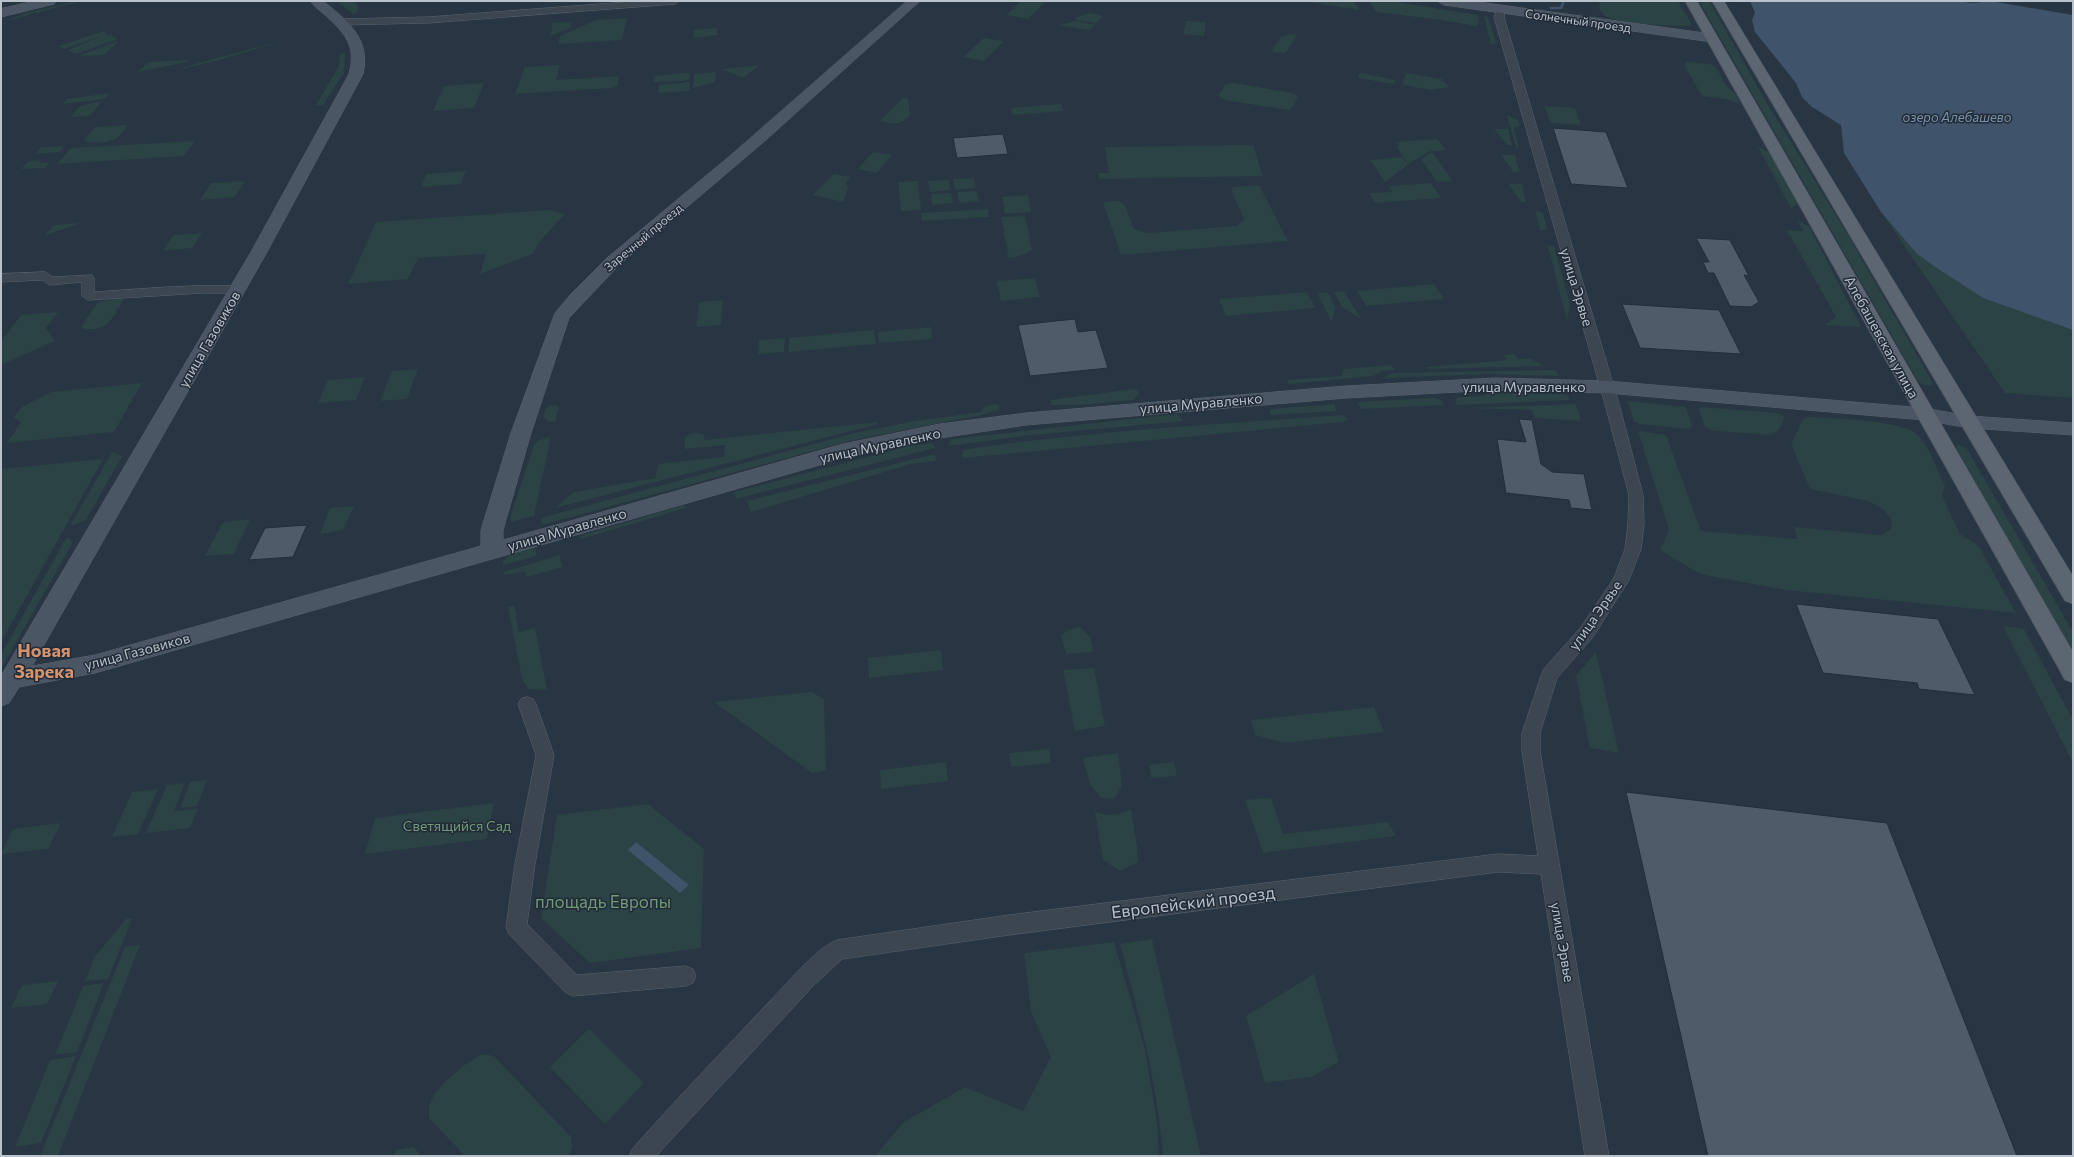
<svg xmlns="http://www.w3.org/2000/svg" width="2074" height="1157" viewBox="0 0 2074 1157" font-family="Commissioner,sans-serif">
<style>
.green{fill:#2b4344}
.water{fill:#3f536a}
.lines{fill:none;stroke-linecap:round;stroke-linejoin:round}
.stream{stroke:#3f536a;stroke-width:2.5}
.building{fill:#4e5c6a;stroke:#232d39}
.street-casing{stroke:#5a646f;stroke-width:1}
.secondary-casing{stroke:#5a646f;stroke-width:1}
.primary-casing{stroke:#49525e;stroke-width:1}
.street{fill:#3c4651;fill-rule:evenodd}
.secondary{fill:#4b5664;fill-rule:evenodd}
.primary{fill:#5b6671;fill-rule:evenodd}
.labels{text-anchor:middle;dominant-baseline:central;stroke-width:3;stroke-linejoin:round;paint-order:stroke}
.far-street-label{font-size:12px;fill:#b9c2cb;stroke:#212b37}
.far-water-label{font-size:13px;font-style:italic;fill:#7c94ac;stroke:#212b37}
.street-label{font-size:14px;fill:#b9c2cb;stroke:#212b37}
.park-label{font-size:14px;fill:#729b79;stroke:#212b37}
.near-park-label{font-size:17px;fill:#729b79;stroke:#212b37}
.near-street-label{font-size:17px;fill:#b9c2cb;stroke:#212b37}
.district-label{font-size:18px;font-weight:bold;fill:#d2936e;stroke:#212b37}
</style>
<rect width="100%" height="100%" fill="#283542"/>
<g class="green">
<path d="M76,1H82L42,11L38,14L37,12C27,14 18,20 7,20L26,13Z"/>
<polygon points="337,1 354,1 358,7 357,13 353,14"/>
<polygon points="1021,1 1046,1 1028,19 1006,15"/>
<polygon points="1303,1 1354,1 1359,10"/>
<polygon points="1370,1 1390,1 1478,15 1479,21 1477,26 1441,20 1376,12"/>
<path d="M1600,1H1678L1692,25C1679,28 1615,23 1605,16C1603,14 1601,11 1599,9Z"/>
<polygon points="1699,1 1709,1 1768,105 1845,230 1933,383 1931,386 1923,385 1918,381"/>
<polygon points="1090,13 1103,16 1096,23 1076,20 1076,17"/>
<polygon points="1484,16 1488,17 1496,43 1491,45"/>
<polygon points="627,18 622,40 558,44 560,36 596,20"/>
<polygon points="1076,21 1095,25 1089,30 1059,25"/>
<polygon points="1186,21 1206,22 1204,36 1183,34"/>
<polygon points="572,22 570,28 550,36 553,23"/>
<polygon points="717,28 718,35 694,38 693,30"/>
<polygon points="103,31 107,34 106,35 111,35 118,39 79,53 75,54 68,50 99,37 64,49 59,46"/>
<polygon points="1290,34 1297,35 1286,53 1271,52 1281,37"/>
<polygon points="299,36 216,61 181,69 184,67"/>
<polygon points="984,38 1004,41 984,61 963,57"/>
<polygon points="115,42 118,42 104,55 78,56"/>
<polygon points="340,53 345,53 344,73 323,105 316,105 339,66"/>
<polygon points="189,60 187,62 138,72 148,62"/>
<polygon points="1687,62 1710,64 1716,67 1726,86 1736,94 1740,104 1726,99 1702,96 1684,65"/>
<polygon points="560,65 556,80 619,76 618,85 612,88 515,94 525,67"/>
<polygon points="760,65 743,78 722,69"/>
<polygon points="716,72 715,82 693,88 694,74"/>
<polygon points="685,73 690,74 689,79 684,81 653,82 655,76"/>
<polygon points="1360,73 1396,80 1394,84 1358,78"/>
<polygon points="1406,73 1442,79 1449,87 1432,90 1402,85"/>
<polygon points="690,82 690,91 658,93 659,85"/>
<polygon points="484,83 474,108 433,111 444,86"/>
<polygon points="1233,83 1293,93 1298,97 1292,108 1289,110 1224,100 1220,98 1219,95 1225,85"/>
<polygon points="110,93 105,99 63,104 67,99"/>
<path d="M903,98H908L910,115C900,126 894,124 880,121Z"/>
<polygon points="102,101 90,116 71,117 80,106"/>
<polygon points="1061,104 1064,111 1013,115 1011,108"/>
<polygon points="1544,106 1575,108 1581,125 1551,123"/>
<polygon points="1507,115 1518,120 1520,126 1514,128 1519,149 1516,148"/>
<path d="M128,125C125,129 121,135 117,138C110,143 93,144 85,141V139L95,127Z"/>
<polygon points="1494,129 1508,129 1512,145 1507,145"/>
<polygon points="1437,139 1446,150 1431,151 1408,164 1397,147 1399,146 1396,142"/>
<polygon points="195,141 184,156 57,164 71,148"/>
<polygon points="1253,145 1263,176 1099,179 1098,173 1109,173 1105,147"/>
<polygon points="65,146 59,152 36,154 41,147"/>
<polygon points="1758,147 1769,152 1798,204 1791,208"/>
<polygon points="873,152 892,155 877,173 858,169"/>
<polygon points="1432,152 1453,181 1437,182 1421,159"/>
<polygon points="1503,155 1515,155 1519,172 1513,172 1502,156"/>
<polygon points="1402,157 1408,165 1385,182 1370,160"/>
<polygon points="41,160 39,163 50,162 45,168 21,169 29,161"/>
<polygon points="466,171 461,184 421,187 426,174"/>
<polygon points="834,174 851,177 846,182 848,188 843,202 813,195"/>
<polygon points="974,178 976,188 955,190 953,179"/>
<polygon points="949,180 950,190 930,192 928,181"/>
<polygon points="245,181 235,197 200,200 211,183"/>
<polygon points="918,181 921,210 901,211 898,182"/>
<polygon points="1431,183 1441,198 1375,203 1369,193 1392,192 1389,186"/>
<polygon points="1510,184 1522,184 1526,202 1521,202 1509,185"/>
<polygon points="1259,185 1288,241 1121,255 1103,202 1119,201 1125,205 1134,229 1147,233 1237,226 1244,219 1231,190 1233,187"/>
<polygon points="977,191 979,201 959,203 957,192"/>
<polygon points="951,193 953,203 932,205 931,194"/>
<polygon points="1028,195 1031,212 1005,214 1002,197"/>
<polygon points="988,209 989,217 922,221 921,213"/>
<polygon points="550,210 565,214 539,242 533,254 480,274 486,254 418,258 408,279 348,284 376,222"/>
<polygon points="1535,210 1543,213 1547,229 1540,231"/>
<polygon points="1881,212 1917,254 1938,269 1983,298 2073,330 2073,398 2005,393"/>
<polygon points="1025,216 1032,250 1024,255 1009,258 1001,217"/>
<polygon points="1798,221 1809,226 1861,327 1825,325 1836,317 1787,230 1803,231"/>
<polygon points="80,223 44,236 54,225"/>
<polygon points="202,233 192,248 163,251 173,235"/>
<polygon points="1548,246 1554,246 1570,304 1567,321"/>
<polygon points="1035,278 1040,297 1001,301 997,281"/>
<polygon points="1434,284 1444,299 1366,306 1357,291"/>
<polygon points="1344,291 1361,319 1342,307 1334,292"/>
<polygon points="1307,292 1315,308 1226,316 1219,299"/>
<polygon points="1317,293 1328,293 1335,307 1332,322"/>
<path d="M120,298L124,299C116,312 110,328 94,329C89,329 85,330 81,327L98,302Z"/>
<polygon points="723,300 721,325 696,327 699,302"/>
<polygon points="58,312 46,328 55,341 1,365 1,342 21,315"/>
<polygon points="931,327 932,339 879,343 878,332"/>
<polygon points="874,330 876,344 789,352 789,338"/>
<polygon points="785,338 784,352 758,354 759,340"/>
<polygon points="1514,354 1518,359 1529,358 1545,366 1427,369 1426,367 1507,360 1504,355"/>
<polygon points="1390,365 1396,370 1383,371 1373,376 1289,384 1287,380 1342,376 1342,372 1345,369"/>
<polygon points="418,369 407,399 380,401 392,371"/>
<polygon points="1556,370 1559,376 1487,374 1384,378 1392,373"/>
<polygon points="365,377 356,400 318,403 328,380"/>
<polygon points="142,383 114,432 7,443 21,422 14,417 22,407 51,392"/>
<polygon points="1133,389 1138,391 1139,394 1134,400 1080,405 1051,405 1050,400"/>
<polygon points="1487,393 1567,394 1570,400 1457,405 1455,400 1458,397 1483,396"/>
<polygon points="1434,398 1441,400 1444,405 1361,409 1358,402"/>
<polygon points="1628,401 1686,407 1692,426 1688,429 1639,424 1634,422"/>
<polygon points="998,404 999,410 981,415 853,440 542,525 541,518 854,433 915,421 981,412 985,406"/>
<polygon points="1334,404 1336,411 1271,415 1269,409"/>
<polygon points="1576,404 1581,421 1535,418 1532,410 1466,408"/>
<polygon points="551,405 559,406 555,422 549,422 543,417 546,408"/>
<polygon points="1700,407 1778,413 1785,417 1778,431 1771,435 1714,431 1705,427 1699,410"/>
<polygon points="1176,414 1185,421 1032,435 949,446 949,442 952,439"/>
<path d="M1344,415L1348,420L1342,422L963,458L962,450C1089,431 1216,424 1344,415Z"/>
<path d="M1807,417C1829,418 1904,420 1918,435C1930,448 1937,470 1945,486L1942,496L1960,534L1978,545L2016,613L1786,590L1700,574L1660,550L1669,530L1638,431L1666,435L1701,531L1797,539L1794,527L1882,535L1891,529C1895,515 1879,506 1868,501L1810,489L1791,444L1803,419Z"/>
<path d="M878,422V424L555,508L574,492L655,478L658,464L724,457L725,445L685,449V438C692,432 695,431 704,435V440Z"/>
<path d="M551,437L534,516L511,522V514L534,445C539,439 544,438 551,437Z"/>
<polygon points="932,443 935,448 736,499 734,492 909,446"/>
<polygon points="1957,445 1962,446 1967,449 2073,632 2073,652 1956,448"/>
<polygon points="112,452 122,456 86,520 70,526"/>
<polygon points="935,454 936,461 911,464 751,512 747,501"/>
<polygon points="103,459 1,642 1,469"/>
<polygon points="685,505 686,508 581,539 580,536"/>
<polygon points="354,506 343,530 320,534 330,508"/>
<polygon points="250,519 234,554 205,556 223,522"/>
<polygon points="66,538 71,539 72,544 1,669 1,655"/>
<polygon points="535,547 537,556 503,565 503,561 512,554"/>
<polygon points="559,555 563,567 527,577 525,571 505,575 504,572"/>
<polygon points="514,605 519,632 535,628 547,689 537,690 528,689 522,679 508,607"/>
<polygon points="2003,626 2024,629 2073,720 2073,763"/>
<polygon points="1080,627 1090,637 1093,652 1066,654 1061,636 1067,630"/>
<polygon points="941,650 943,670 869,678 868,658"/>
<polygon points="1596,652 1619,753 1590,748 1576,676"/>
<polygon points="1094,668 1105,726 1075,731 1063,670"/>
<polygon points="812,692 824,699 826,770 812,773 714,702"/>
<polygon points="1374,707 1384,732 1284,743 1255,735 1251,720"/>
<polygon points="1049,749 1051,763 1011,767 1009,753"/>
<polygon points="1118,753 1122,786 1114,799 1101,798 1090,784 1083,758"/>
<polygon points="946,762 948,781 881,789 880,770"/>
<polygon points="1174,762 1177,776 1151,778 1149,765"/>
<polygon points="207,780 197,806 180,808 190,782"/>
<polygon points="185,783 174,811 198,809 190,828 146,833 167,785"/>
<polygon points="158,789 138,834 112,837 132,792"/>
<polygon points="1271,798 1283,834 1388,822 1396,836 1263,853 1245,800"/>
<polygon points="494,803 487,839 365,854 375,818"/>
<polygon points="648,804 704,849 701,948 590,963 541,918 557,815"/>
<path d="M1131,809L1137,846L1138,862L1120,871L1103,860L1095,812C1110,816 1118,816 1131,809Z"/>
<polygon points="61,823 48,849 1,854 13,829"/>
<polygon points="126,919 132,919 108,979 85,981 94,958"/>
<path d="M1152,939L1201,1156H1163C1157,1082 1139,1015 1120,944Z"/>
<polygon points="1114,942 1145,1049 1157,1121 1159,1156 875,1156 904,1122 965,1087 1023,1111 1051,1057 1031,1012 1024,953"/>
<polygon points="140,945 58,1156 40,1156 125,947"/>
<polygon points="1314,974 1339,1062 1311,1077 1265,1083 1246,1016"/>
<polygon points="58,981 47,1004 11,1008 22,985"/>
<polygon points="104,983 77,1052 55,1055 83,986"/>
<polygon points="589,1029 644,1083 605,1124 550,1067"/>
<path d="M482,1054L494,1056L571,1137L572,1148L568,1156H465L429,1118C429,1114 428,1109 429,1106C435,1086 465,1063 482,1054Z"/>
<polygon points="76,1056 41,1143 15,1147 50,1060"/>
<polygon points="414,1147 421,1156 394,1156 395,1150"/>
</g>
<g class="water">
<polygon points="1750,1 1955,1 1973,3 1990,1 2073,15 2073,330 1983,298 1938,269 1917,254 1881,212 1844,153 1841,125 1812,107 1802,97 1796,83 1755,32 1752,20 1755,13"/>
<polygon points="636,842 689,885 680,893 628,850"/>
</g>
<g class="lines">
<polyline class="stream" points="1551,8 1561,8 1564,1"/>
</g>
<g class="building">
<polygon points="1553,128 1606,132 1628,188 1571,184"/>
<polygon points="1003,134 1008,154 957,158 953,138"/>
<polygon points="1696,238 1730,240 1749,276 1744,275 1759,302 1751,307 1730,306 1714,273 1708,273 1703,262 1709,262"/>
<polygon points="1622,304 1719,310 1741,354 1640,348"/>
<polygon points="1075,319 1078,332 1096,330 1108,368 1030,376 1018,325"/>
<polygon points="1519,419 1532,420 1541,464 1552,472 1584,474 1592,510 1571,508 1569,500 1506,493 1497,439 1526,442"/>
<polygon points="307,525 293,557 249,560 265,528"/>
<polygon points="1796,604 1938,619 1975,695 1919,689 1917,683 1823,673"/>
<polygon points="1626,792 1887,823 2017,1156 1708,1156"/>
</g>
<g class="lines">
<defs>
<g id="street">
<polygon points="640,1 679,1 675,4 428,23 341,25 336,22 341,19 428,17"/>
<path d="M1501,6L1505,9L1504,17L1619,404L1643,495L1644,524L1641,549L1629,580L1593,637L1557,678L1540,733V751L1609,1156H1585L1541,874L1498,872L1009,935L842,959L813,986L656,1156H629L633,1148C677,1098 724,1050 770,1001C787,984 816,948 837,940L1009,915L1498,854L1538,856L1522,751V733L1543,670L1581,627L1614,578L1625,549L1628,524L1629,495L1605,404L1494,17L1497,9Z"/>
<path d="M45,272L53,277L92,275L94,278V292C113,291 239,280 245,289L239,293H204L88,300L82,296V282L50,285L42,280L1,282V274Z"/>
<polygon points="527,697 533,699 536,704 554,755 535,864 527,924 577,975 686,966 693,969 696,976 693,983 686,986 573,996 566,993 509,934 506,927 515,864 536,755 518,704 521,699"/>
</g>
<g id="secondary">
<polygon points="35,1 56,1 54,4 1,17 1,9"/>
<path d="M310,1H323C348,21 371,39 363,74L267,252L32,666L95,655L481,546V530L511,433L555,313L571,294L607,258L731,155L907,1H920L767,139L619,265L569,318L531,433L503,530V540L843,444L940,424L1026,413L1346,386L1495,378L1607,381L1924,408L1969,416L2073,423V435L1969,428L1924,420L1607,393L1495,390L1346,398L1026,425L940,438L844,458L95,673L19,687L9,703L1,706V676L251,252L349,74C357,45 344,32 324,14C319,10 314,6 310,1Z"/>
<polygon points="1438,1 1471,1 1712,34 1718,38 1712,42 1444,5"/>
</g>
<g id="primary">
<polygon points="1685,1 1697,1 2073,652 2073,683 2065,680"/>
<polygon points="1712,1 1724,1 2073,576 2073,604 2065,601"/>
</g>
</defs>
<use href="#street" class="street-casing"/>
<use href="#secondary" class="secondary-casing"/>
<use href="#primary" class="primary-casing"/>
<use href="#street" class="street"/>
<use href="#secondary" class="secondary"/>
<use href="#primary" class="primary"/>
</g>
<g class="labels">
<g class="far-street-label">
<text transform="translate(1578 20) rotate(8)">Солнечный проезд</text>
<text transform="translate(643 237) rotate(-40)">Заречный проезд</text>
</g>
<g class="far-water-label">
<text x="1957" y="117">озеро Алебашево</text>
</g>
<g class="street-label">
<text transform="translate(1577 287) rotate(73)">улица Эрвье</text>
<text transform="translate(1882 337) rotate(61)">Алебашевская улица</text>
<text transform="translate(209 339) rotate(-60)">улица Газовиков</text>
<text x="1524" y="386">улица Муравленко</text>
<text transform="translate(1201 403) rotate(-5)">улица Муравленко</text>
<text transform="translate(880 445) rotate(-12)">улица Муравленко</text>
<text transform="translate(567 529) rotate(-16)">улица Муравленко</text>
<text transform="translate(1595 615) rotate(-55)">улица Эрвье</text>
<text transform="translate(137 651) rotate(-15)">улица Газовиков</text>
<text transform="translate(1563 942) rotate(80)">улица Эрвье</text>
</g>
<g class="park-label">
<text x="457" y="825">Светящийся Сад</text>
</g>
<g class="near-park-label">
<text x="603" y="901">площадь Европы</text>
</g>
<g class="near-street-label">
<text transform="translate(1193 902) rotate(-7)">Европейский проезд</text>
</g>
<g class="district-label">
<text x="44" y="650">Новая<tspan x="44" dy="21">Зарека</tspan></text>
</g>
</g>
<rect width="2074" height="1157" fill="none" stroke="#b9c2cb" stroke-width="4"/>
</svg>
